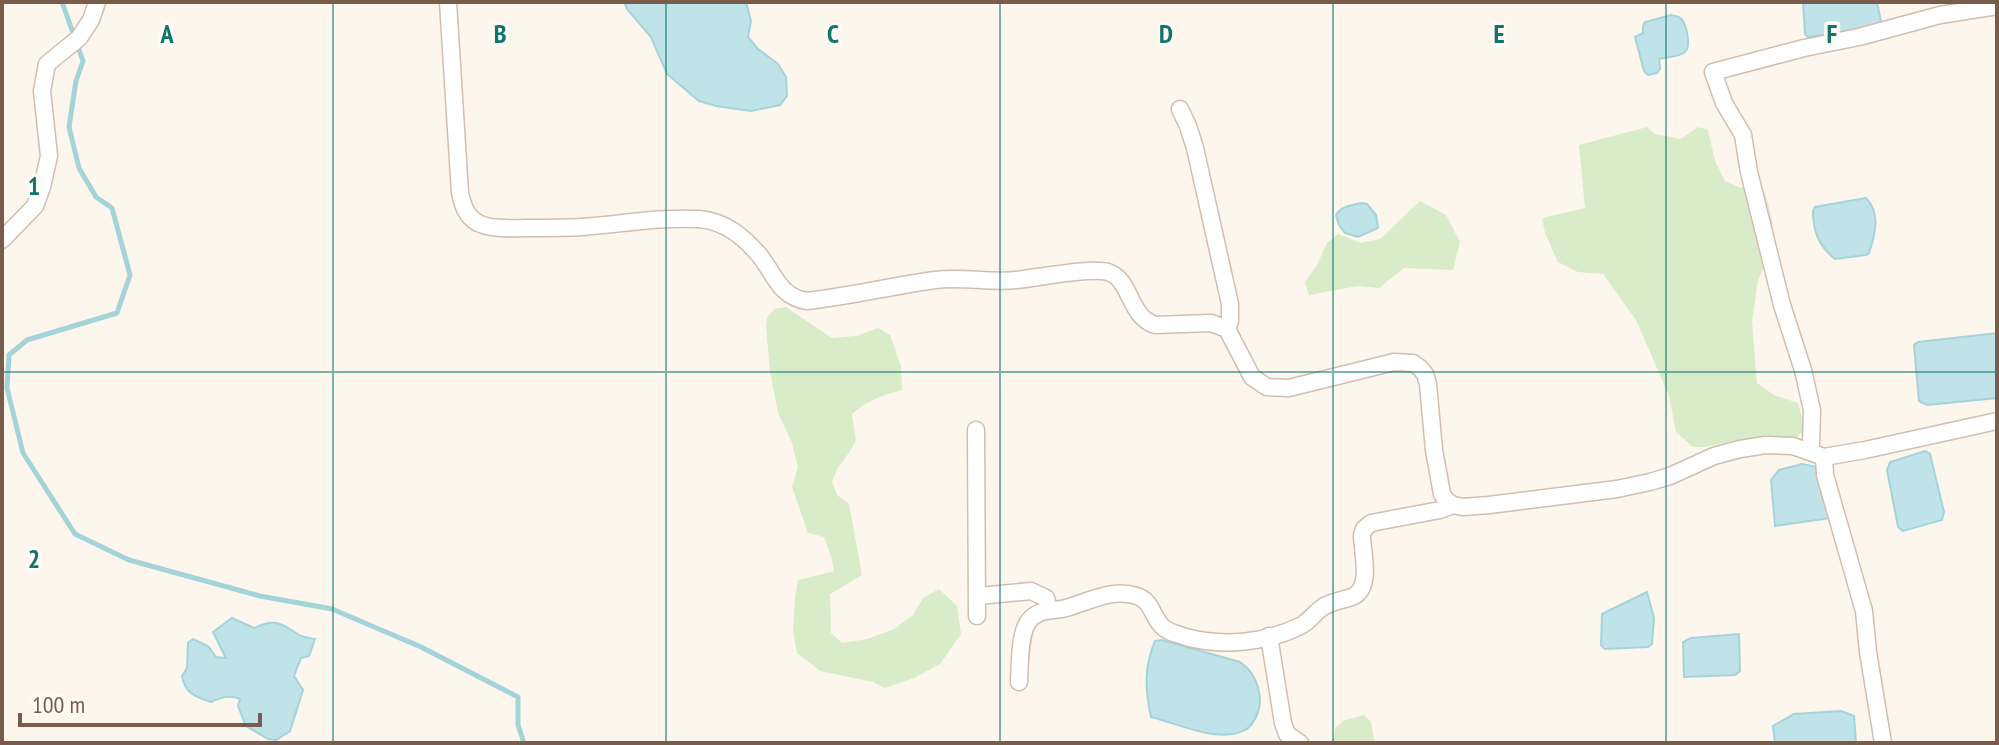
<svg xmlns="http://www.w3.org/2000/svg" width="1999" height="745" viewBox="0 0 1999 745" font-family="'PT Sans Narrow',sans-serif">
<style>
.green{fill:#d8ecc9}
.water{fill:#bfe3e8;stroke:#a5d3da;stroke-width:2}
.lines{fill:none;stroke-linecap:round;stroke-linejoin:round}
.stream{stroke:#a5d3da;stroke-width:5}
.minor-casing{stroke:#d1beb0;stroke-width:19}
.minor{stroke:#fff;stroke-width:16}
.grid{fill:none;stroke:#0f766e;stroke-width:2;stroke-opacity:0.55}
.grid-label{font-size:26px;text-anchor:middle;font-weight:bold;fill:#0f766e;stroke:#fffaf3;stroke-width:7;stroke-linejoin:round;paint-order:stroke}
</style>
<rect width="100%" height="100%" fill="#fdf6ec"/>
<g class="green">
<polygon points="1647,127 1655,134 1681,139 1698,127 1708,130 1715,161 1725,181 1741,188 1759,180 1766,196 1773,223 1767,242 1766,260 1758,281 1752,321 1757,383 1774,395 1798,403 1805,429 1793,441 1745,439 1705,447 1693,447 1676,432 1669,396 1636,320 1603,274 1578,272 1558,262 1545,233 1542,218 1585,208 1579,145"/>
<polygon points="1420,201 1446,215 1460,242 1453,270 1404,268 1379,288 1358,286 1309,295 1305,282 1317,265 1327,243 1338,234 1361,243 1380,239"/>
<path d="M786,307L832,338L856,336L878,328L890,335L901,366L902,390C883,395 866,401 852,414L856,440L851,450L837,469L832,482L837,495L849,504L862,575L830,594L831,633L842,643L867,639L894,629L913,615L923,598L939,589L957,606L961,634L940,664L914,678L885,688L873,682L820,671L797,653L793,631L795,598L798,580L834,571L831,556L824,537L808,533L792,487L798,467L792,443L778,413L770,372L766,326L767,318L774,309Z"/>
<polygon points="1364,715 1371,722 1375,743 1330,743 1334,737 1335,728 1343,721"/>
</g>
<g class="water">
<polygon points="624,2 746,2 751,21 748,37 758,49 778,64 786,77 787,96 780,105 751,111 716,106 699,101 667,74 651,37 627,9"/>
<polygon points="1803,2 1877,2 1881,22 1880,24 1838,33 1808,37 1805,34"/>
<path d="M1671,15C1676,16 1680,16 1683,21C1687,28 1691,47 1685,52C1679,57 1666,57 1659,59L1660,69L1657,73L1648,75L1644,71L1635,37L1643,33V26L1645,22Z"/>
<path d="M1866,198C1881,213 1875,235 1869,253L1866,255L1835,259C1819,246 1813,232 1813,211L1815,207Z"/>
<path d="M1362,203L1367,204L1376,215L1378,228L1358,237L1345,233L1339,225L1336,215C1341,206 1353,205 1362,203Z"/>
<polygon points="1997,333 1997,398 1927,405 1919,401 1914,345 1918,342"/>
<polygon points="1925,451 1930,454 1944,512 1942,520 1903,531 1898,527 1887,470 1890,462"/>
<polygon points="1802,464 1817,467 1831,518 1775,526 1771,480 1779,470"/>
<polygon points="1647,592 1654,618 1652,644 1648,647 1605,649 1601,645 1602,614"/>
<path d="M232,618L254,628C273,619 280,622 296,633C301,637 309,638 315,639L309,656L301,658L294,676L303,690L290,731L276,740L268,739L246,726L238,706L240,699C230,694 220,698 211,702C195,697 185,693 182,676L187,668L188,643L193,639L208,646L216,657L226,658L213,632Z"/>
<polygon points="1739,634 1740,671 1735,675 1684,677 1683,642 1691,638"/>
<path d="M1162,640L1240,662C1253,671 1259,684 1260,700C1260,711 1255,722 1247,729C1220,745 1181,724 1151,717C1145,690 1144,667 1155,641Z"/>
<polygon points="1841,711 1854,716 1856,743 1775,743 1773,726 1794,714"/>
</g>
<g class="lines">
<polyline class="stream" points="62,2 83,61 76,81 69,127 79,168 96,197 112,208 130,275 117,313 27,340 9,355 7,388 23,453 75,534 129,560 260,596 332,609 421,647 518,697 518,725 524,743"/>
<defs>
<g id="minor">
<path d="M448,2L460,193C463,206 466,216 478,223C493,230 511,228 527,228C545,228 564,228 582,227C622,224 659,217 699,219C725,221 744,237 760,256C775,275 780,297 807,301C850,296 892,286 935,280C962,276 989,283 1016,280C1037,278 1090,267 1108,272C1132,280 1128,316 1155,325L1211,323L1227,329L1252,377L1267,387L1289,388L1394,362L1413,363L1420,368L1425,374L1428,384L1434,450L1442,494L1447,501L1453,505L1463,507L1489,505L1617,489L1650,482L1670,476L1714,456L1740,449L1766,445L1793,446L1824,457L1865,450L1997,421"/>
<polyline points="1180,109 1188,126 1195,148 1230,304 1230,321 1227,329"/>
<polyline points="2,240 35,206 42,187 49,156 42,91 47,64 79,38 91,20 97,2"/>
<polyline points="976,430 977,616"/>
<polyline points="1809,450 1811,444 1812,410 1803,370 1782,305 1749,172 1743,135 1724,103 1713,72 1804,48 1859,37 1940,15 1997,6"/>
<polyline points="1824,457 1825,475 1864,611 1868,652 1883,743"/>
<polyline points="978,596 1031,591 1046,598 1049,609"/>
<polyline points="1269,636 1283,723 1287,734 1300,743"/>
<path d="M1019,682C1020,666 1019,636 1028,622C1038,608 1051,612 1066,608C1090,601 1112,588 1137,596C1153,601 1152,619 1164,628C1170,633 1178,634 1186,637C1222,647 1266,643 1300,626C1309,622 1315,612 1323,607C1332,601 1343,600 1352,597C1373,588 1362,553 1362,535L1364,529L1371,523L1440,510L1453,505"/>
</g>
</defs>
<use href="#minor" class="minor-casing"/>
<use href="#minor" class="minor"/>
</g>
<path class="grid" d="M333,2V743M666,2V743M1000,2V743M1333,2V743M1666,2V743M2,372H1997"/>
<g class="grid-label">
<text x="167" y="43">A</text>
<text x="500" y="43">B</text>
<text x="833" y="43">C</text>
<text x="1166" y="43">D</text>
<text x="1499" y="43">E</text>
<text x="1832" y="43">F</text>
<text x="34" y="195">1</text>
<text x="34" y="568">2</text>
</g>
<rect width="1999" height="745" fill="none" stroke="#7a5c4d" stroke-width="8"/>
<path d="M20 713v12h240v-12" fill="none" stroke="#7a5c4d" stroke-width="4"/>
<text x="32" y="713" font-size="24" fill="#7a5c4d" stroke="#fffaf3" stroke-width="6" paint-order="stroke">100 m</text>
</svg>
